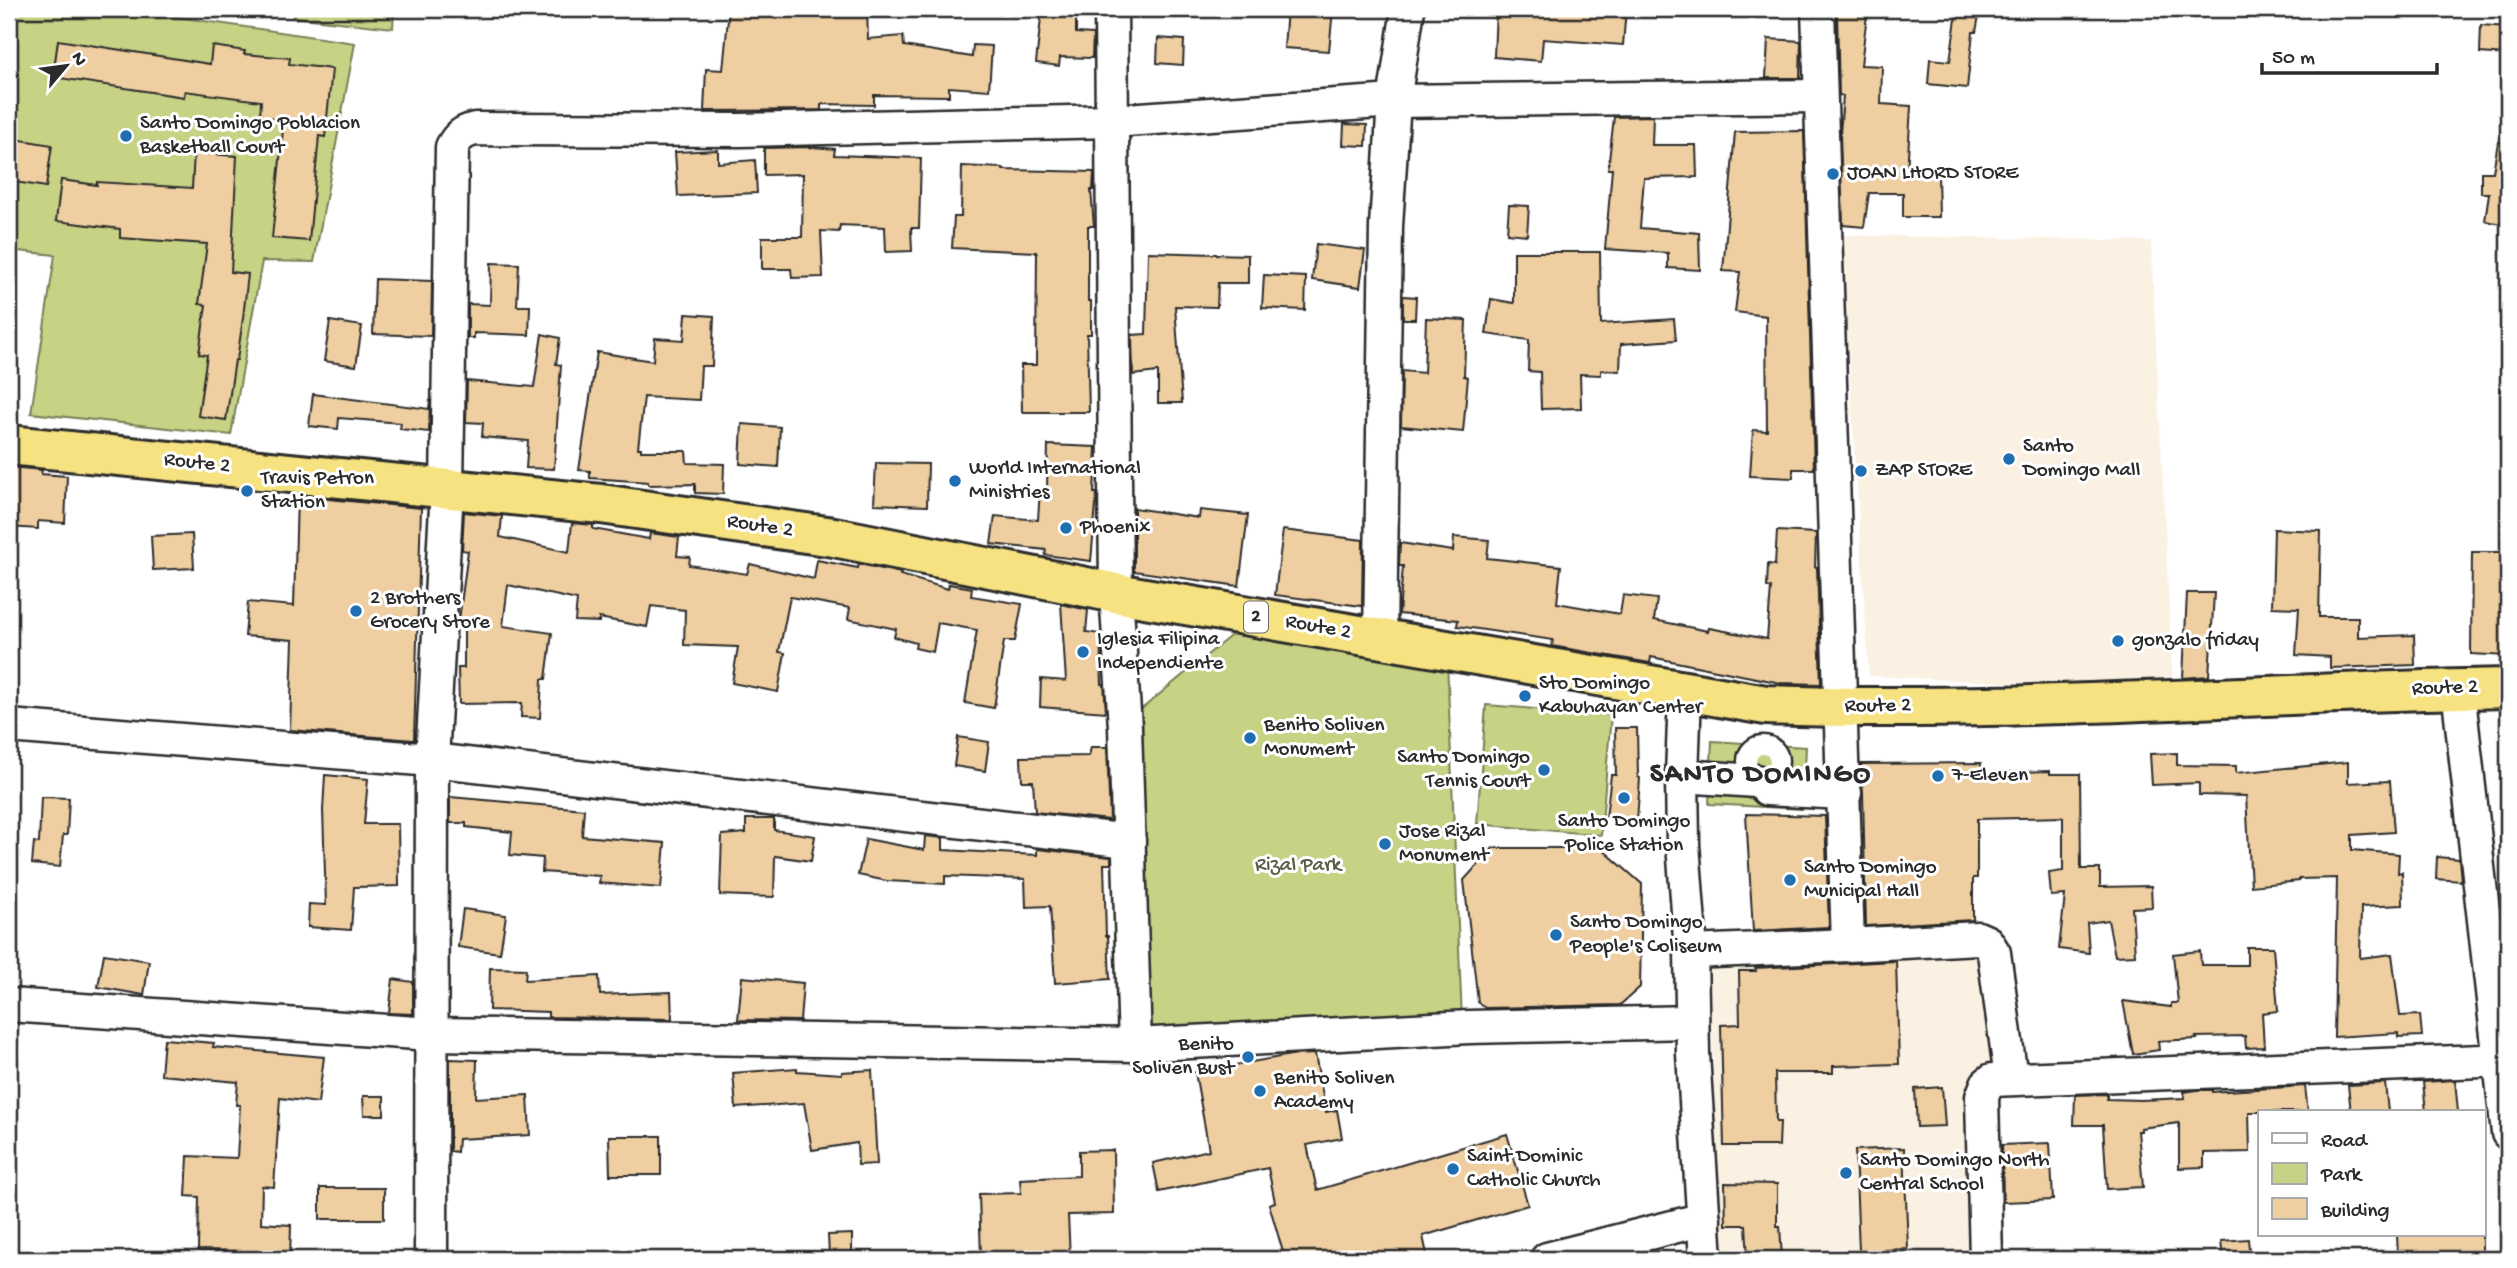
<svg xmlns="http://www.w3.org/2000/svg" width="2517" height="1268" viewBox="0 0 2517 1268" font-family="'Gochi Hand',sans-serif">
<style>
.built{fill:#faf1e3}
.green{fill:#c7d285;stroke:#797e58;stroke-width:2}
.building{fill:#efcfa1;stroke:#2b2b2b;stroke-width:2}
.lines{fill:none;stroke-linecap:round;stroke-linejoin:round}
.minor-casing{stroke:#2b2b2b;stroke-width:37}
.highway-casing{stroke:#2b2b2b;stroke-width:44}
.minor{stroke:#fff;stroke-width:32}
.highway{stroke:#f6e281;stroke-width:38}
.poi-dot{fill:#1f6fb2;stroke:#fff;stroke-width:2.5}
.labels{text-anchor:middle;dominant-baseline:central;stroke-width:6;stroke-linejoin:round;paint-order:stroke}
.shield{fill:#fff;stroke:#6b6b6b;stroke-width:2}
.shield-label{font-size:19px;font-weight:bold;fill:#2b2b2b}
.poi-label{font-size:21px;fill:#2b2b2b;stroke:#fff;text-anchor:start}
.street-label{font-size:21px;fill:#2b2b2b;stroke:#fff}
.park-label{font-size:21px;fill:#5a5d46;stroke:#fff}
.district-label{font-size:28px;font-weight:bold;letter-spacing:2px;fill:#2b2b2b;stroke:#fff}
</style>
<rect width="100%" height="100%" fill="#fff"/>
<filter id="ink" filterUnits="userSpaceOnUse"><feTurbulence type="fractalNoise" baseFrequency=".0143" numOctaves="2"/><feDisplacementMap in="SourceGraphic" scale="14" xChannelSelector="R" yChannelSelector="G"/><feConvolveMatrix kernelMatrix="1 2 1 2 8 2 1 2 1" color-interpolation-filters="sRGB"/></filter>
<g filter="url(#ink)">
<g class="built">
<polygon points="1841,235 2151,241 2173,690 1869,676"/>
<polygon points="1984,953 2000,1069 1975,1259 1720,1259 1710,966"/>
</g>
<g class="green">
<polygon points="9,9 122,9 355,43 314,262 262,261 231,435 31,413 55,255 9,250"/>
<polygon points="294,9 394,9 393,28 293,17"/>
<polygon points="1246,623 1447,661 1462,1021 1144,1037 1138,712"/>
<polygon points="1486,705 1611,715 1601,835 1477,824"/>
<polygon points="1712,741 1806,747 1803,809 1709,804"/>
</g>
<g class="building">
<polygon points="729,9 773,12 773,9 867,9 868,39 903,36 904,46 972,57 973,45 992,46 989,90 949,87 949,96 874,95 874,105 821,104 821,110 704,111 706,69 723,70"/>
<polygon points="1042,9 1076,9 1076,33 1093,34 1092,58 1060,57 1059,66 1036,63"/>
<polygon points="1287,9 1333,9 1329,51 1284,48"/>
<polygon points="1496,9 1626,9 1623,45 1543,39 1541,61 1494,57"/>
<polygon points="1837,11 1867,14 1861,65 1882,66 1881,104 1911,106 1907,173 1938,173 1939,217 1903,217 1903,193 1869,193 1864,227 1843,225 1840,134 1843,96 1839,95"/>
<polygon points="1957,12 1979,15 1976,32 1973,32 1967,88 1928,84 1930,59 1950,61"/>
<polygon points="2481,25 2507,27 2506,55 2480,53"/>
<polygon points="1158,38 1184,40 1183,65 1157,63"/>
<polygon points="1768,39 1801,41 1800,78 1766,78"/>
<polygon points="58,40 210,64 212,46 245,51 244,54 290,58 289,64 332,69 325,137 319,136 309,241 272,238 284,120 260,117 261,101 185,91 184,97 53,77"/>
<polygon points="1653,116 1652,145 1696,145 1697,177 1644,178 1640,228 1699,233 1700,270 1668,268 1668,253 1605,249 1612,169 1608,169 1614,117"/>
<polygon points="1344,124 1367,125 1366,146 1343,145"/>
<polygon points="1804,131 1814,469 1793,469 1793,478 1750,476 1753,430 1767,431 1766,316 1735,312 1740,272 1723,271 1735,132"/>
<polygon points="9,138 52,145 46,187 9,181"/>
<polygon points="2498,142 2508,143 2508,225 2485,221 2489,193 2481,193 2481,172 2493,172"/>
<polygon points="813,147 835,149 834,155 921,158 919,228 911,228 912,251 886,252 885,227 840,225 839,232 821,231 823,277 792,278 791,269 762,269 762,237 802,237 803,174 764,175 764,148"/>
<polygon points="718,150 718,163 755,160 757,193 678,196 675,152"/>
<polygon points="194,153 237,156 231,272 248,274 243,318 237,360 235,360 226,420 198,416 207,355 199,354 206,305 199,304 207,244 120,238 120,229 56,221 61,180 97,185 97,182 192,188"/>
<polygon points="962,166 1003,168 1003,170 1094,172 1093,190 1091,190 1094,226 1088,226 1088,301 1091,301 1091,334 1087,334 1089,412 1022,412 1021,365 1036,365 1037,252 952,248 954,217 961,217"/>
<polygon points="1509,205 1529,206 1527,235 1507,233"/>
<polygon points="1316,244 1365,250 1360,287 1312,280"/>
<polygon points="1148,252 1248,255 1248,283 1218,283 1217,307 1175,306 1182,403 1158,403 1158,372 1133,375 1132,335 1146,334"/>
<polygon points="1514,252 1600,252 1601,324 1674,319 1676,340 1621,344 1620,371 1601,370 1601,375 1580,374 1581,408 1541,409 1540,372 1528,371 1529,340 1486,334 1491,299 1514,303"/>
<polygon points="491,263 519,264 517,306 530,306 529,335 474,333 474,338 468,338 468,304 490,305"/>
<polygon points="1264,275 1306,277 1305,310 1262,308"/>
<polygon points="375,279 432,281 431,336 373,334"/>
<polygon points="1403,296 1416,297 1415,319 1403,319"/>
<polygon points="686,314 714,316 712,366 701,366 699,400 644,397 638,448 641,448 641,451 686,451 687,463 724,464 723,494 695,493 695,484 648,485 648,482 590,478 590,471 579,470 597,352 653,361 655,338 684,340"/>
<polygon points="1426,318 1466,320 1464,376 1468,377 1463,432 1401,426 1402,371 1424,373"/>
<polygon points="330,321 362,326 356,366 324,361"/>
<polygon points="542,334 560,338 556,364 561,365 554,469 526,468 528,441 482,437 483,423 466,422 467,381 534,387"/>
<polygon points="313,394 429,409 430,400 429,432 400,429 401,423 339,418 338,429 309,426"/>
<polygon points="742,424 780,427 778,467 740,464"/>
<polygon points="1048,445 1096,447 1094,493 1097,493 1091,561 1045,555 1046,550 991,544 995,516 1038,520 1040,489 1047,489"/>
<polygon points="876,463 928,464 927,506 874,504"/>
<polygon points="9,467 42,470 41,474 67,476 65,523 38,521 38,529 9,527"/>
<polygon points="297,496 421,508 414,740 290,730 293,640 245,636 248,602 294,606"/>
<polygon points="1134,508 1199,518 1200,510 1248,515 1239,586 1134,571"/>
<polygon points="464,512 502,516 500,537 569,552 572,523 593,525 593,529 649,539 650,533 679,537 677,556 690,557 689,565 747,574 750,564 814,579 817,560 858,568 859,564 901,573 900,575 948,589 949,584 972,588 971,596 1022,604 1015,641 1004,641 994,708 965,703 977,630 938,623 933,652 915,648 916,643 894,637 896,629 848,619 850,608 790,597 779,652 785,653 778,692 732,683 738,647 684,645 685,610 651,606 647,627 599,618 599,622 575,621 577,600 508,585 503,626 552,633 546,679 542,679 540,718 521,717 522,703 459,704 458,668 464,668 464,621 459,620 468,551 462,550"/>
<polygon points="2274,529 2321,531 2319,617 2358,617 2358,637 2414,635 2415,665 2330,668 2330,657 2296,655 2299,608 2272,607"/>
<polygon points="1283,530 1363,540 1362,606 1275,595"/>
<polygon points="1777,531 1816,533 1815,567 1817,567 1821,684 1781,683 1651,657 1650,663 1552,646 1553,640 1457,626 1458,620 1399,614 1403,566 1399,566 1400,543 1453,551 1454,537 1489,540 1487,558 1561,566 1557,603 1620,614 1623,595 1657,599 1654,620 1708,631 1709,628 1767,639 1771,588 1767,587 1768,564 1775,565"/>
<polygon points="192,534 194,568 153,570 151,536"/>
<polygon points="2472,552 2508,552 2508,656 2471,654"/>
<polygon points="2187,593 2214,593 2209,676 2183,678"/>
<polygon points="1061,604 1088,610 1086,632 1100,634 1102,684 1104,684 1106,712 1040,707 1041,679 1066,681"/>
<polygon points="1615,728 1637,728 1638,777 1640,778 1637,821 1606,818 1611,775 1616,775"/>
<polygon points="958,737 989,742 985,771 954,766"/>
<polygon points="1091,747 1107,747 1110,820 1035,812 1033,781 1022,781 1021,757 1089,756"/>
<polygon points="2177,753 2177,765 2236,766 2236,773 2348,762 2348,783 2390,781 2394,832 2352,835 2352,850 2399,854 2398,873 2402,872 2403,905 2361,907 2360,958 2392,954 2400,1016 2420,1015 2422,1036 2398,1037 2398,1033 2334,1037 2337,878 2299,879 2299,881 2251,886 2246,796 2199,795 2199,783 2152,785 2150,754"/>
<polygon points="1981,763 1982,773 2050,771 2050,774 2080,774 2081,869 2100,869 2100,887 2151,886 2152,907 2132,908 2135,955 2115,956 2108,920 2087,923 2089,953 2059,949 2065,895 2051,896 2049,873 2063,871 2063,817 1977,819 1977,878 1973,878 1973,920 1866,926 1863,793 1861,764"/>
<polygon points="325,775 368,779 364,824 398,824 399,886 354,887 351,930 308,927 309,904 326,905 323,810"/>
<polygon points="41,797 69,798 67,835 63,835 60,867 32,864 34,842 39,843"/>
<polygon points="450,797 584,809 582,836 665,843 661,888 599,883 600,876 542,872 543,858 510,855 512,832 466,827 466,823 450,823"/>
<polygon points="1746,814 1825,816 1829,927 1753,931"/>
<polygon points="746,819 774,819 774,830 815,836 811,861 775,856 774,897 720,895 722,835 746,833"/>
<polygon points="925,836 943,838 943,850 1037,855 1037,849 1111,857 1111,864 1104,864 1106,936 1108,936 1110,979 1055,983 1050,906 1026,907 1025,879 945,876 945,884 887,881 858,875 866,839 924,850"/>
<polygon points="1493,848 1601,848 1642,884 1640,987 1620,1005 1485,1008 1478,1002 1464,880"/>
<polygon points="2437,857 2459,859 2461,881 2436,879"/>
<polygon points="463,909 506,915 500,953 458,947"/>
<polygon points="2247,947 2273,947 2278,1011 2262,1013 2264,1047 2246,1048 2245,1036 2196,1037 2197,1039 2158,1041 2159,1050 2133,1054 2123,1001 2171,1007 2171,1003 2178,1003 2173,954 2200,951 2201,965 2247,965"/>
<polygon points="104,954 149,961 144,995 98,987"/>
<polygon points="1896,961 1899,1064 1833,1066 1833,1073 1775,1073 1776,1122 1780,1122 1779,1146 1724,1146 1721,1025 1740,1024 1739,971 1756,971 1755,968"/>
<polygon points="490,968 526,969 525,980 599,976 600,995 671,992 672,1019 548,1017 548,1012 489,1010"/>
<polygon points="742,977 803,983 800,1021 738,1020"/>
<polygon points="393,979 413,982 413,1014 389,1013"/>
<polygon points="164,1039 214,1043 213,1047 324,1057 318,1103 280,1098 274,1187 262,1186 261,1223 291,1225 290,1259 261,1259 261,1252 198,1250 199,1197 186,1196 188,1156 237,1158 240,1105 236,1105 238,1082 161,1075"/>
<polygon points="1315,1054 1326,1112 1337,1110 1342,1138 1307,1145 1317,1190 1507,1134 1528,1205 1423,1236 1428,1259 1285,1259 1269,1204 1275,1202 1268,1168 1159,1192 1153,1163 1209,1150 1195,1072 1291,1055"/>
<polygon points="450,1059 477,1060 476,1098 528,1095 530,1135 458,1139 457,1152 450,1151"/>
<polygon points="797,1068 797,1071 842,1074 842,1072 872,1070 877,1164 858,1165 857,1143 812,1150 804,1103 736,1108 733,1073"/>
<polygon points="2455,1080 2458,1112 2426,1112 2423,1082"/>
<polygon points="2385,1083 2388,1112 2351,1112 2348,1085"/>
<polygon points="2305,1086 2308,1112 2249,1112 2250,1152 2204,1153 2204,1167 2179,1168 2179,1123 2141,1128 2141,1131 2138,1131 2143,1187 2107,1189 2103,1125 2074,1125 2075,1095 2107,1094 2107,1099 2141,1100 2185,1098 2184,1092 2197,1090 2212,1090 2212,1092"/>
<polygon points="1942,1087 1945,1126 1917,1127 1915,1089"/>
<polygon points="363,1096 384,1096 384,1115 364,1115"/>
<polygon points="609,1136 661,1136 661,1175 610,1175"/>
<polygon points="2050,1143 2053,1200 2003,1202 2002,1145"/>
<polygon points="1904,1148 1908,1249 1859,1251 1855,1150"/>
<polygon points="1113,1150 1114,1214 1068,1215 1070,1259 981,1259 979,1194 1021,1193 1020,1179 1079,1176 1079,1151"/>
<polygon points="1725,1183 1777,1184 1777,1226 1780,1226 1782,1259 1748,1259 1746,1225 1726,1225"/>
<rect x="320" y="1188" width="64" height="31"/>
<polygon points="852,1234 852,1255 829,1255 828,1235"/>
<polygon points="2397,1235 2482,1235 2482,1259 2398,1258"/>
<polygon points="2248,1239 2250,1259 2223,1259 2221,1241"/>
</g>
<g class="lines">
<defs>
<g id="minor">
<polyline points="1111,9 1116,593 1125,727 1135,1045"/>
<polyline points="1380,639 1386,226 1394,101 1408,9"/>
<polyline points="2458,689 2508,1133"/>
<polyline points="1685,693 1682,776 1683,844 1691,952 1693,1054 1706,1259"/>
<polyline points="9,726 432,760 1129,841"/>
<circle cx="1763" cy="761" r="9"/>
<polyline points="1682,776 1756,781"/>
<polyline points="1767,789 1845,793"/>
<polyline points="1848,945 1978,938 1987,942 1994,953 2011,1078"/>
<polyline points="1691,952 1848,945 1818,9"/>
<polyline points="9,1005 431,1034 1135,1045 1469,1027 1692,1022"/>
<path d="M431,1259L432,760L447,489L452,147C458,136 463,132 475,129L741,130L1112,121L1394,101L1820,96"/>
<polyline points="1547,1259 1704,1219"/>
<polyline points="1986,1259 1982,1097 1987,1084 1992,1080 2508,1060"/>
</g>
<path id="highway" d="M9,445L601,504L834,537L1116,593L1766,705C2013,714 2261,692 2508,688"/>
</defs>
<use href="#minor" class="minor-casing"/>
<use href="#highway" class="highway-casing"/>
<use href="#minor" class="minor"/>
<use href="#highway" class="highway"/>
</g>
</g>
<g class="poi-dot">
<circle cx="126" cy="136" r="7"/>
<circle cx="1833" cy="174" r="7"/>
<circle cx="2009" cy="459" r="7"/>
<circle cx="1861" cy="471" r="7"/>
<circle cx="955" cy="481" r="7"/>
<circle cx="247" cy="491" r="7"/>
<circle cx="1066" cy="528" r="7"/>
<circle cx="356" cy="611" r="7"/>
<circle cx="2118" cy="641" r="7"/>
<circle cx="1083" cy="652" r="7"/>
<circle cx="1525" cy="696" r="7"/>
<circle cx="1250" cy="738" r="7"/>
<circle cx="1544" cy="770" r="7"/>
<circle cx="1938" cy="776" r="7"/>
<circle cx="1624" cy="798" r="7"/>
<circle cx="1385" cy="844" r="7"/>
<circle cx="1790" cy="880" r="7"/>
<circle cx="1556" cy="935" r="7"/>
<circle cx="1248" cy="1057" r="7"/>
<circle cx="1260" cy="1091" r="7"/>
<circle cx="1453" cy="1169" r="7"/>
<circle cx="1846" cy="1173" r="7"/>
</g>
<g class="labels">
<rect class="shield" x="1244" y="601.5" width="24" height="31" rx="5"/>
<g class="shield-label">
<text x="1256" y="617">2</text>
</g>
<g class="poi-label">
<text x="140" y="124">Santo Domingo Poblacion<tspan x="140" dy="24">Basketball Court</tspan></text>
<text x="1847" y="174">JOAN LHORD STORE</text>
<text x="2023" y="447">Santo<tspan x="2023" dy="24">Domingo Mall</tspan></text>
<text x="969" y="469">World International<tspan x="969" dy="24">Ministries</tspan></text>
<text x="1875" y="471">ZAP STORE</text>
<text x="261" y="479">Travis Petron<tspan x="261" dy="24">Station</tspan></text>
<text x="1080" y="528">Phoenix</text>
<text x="370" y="599">2 Brothers<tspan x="370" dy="24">Grocery Store</tspan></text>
<text x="1097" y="640">Iglesia Filipina<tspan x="1097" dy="24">Independiente</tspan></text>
<text x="2132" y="641">gonzalo friday</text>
<text x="1539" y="684">Sto Domingo<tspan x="1539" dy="24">Kabuhayan Center</tspan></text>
<text x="1264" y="726">Benito Soliven<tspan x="1264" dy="24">Monument</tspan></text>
<text x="1530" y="758" text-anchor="end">Santo Domingo<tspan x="1530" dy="24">Tennis Court</tspan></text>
<text x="1952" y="776">7-Eleven</text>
<text x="1624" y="822" text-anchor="middle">Santo Domingo<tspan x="1624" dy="24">Police Station</tspan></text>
<text x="1399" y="832">Jose Rizal<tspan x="1399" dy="24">Monument</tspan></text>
<text x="1804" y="868">Santo Domingo<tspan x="1804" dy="24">Municipal Hall</tspan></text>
<text x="1570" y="923">Santo Domingo<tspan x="1570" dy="24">People's Coliseum</tspan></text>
<text x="1234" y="1045" text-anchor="end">Benito<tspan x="1234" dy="24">Soliven Bust</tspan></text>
<text x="1274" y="1079">Benito Soliven<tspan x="1274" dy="24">Academy</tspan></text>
<text x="1467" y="1157">Saint Dominic<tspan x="1467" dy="24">Catholic Church</tspan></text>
<text x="1860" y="1161">Santo Domingo North<tspan x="1860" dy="24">Central School</tspan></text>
</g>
<g class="street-label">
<text transform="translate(197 464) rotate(6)">Route 2</text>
<text transform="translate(760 527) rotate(8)">Route 2</text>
<text transform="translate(1318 628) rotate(10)">Route 2</text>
<text transform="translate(2445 689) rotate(-2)">Route 2</text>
<text transform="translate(1878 707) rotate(-1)">Route 2</text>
</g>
<g class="park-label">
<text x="1298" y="866">Rizal Park</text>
</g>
<g class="district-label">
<text x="1761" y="775">SANTO DOMINGO</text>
</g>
</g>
<rect width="2517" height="1268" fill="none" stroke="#fff" stroke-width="35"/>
<rect x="18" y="18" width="2482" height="1233" fill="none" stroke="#2b2b2b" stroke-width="2.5" filter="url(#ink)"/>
<rect x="2258" y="1110" width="228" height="126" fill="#ffffff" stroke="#aaaaaa" stroke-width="2"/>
<rect x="2272" y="1133" width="35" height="10" fill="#ffffff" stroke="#aaaaaa" stroke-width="2"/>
<text x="2321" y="1146" font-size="21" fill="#2b2b2b">Road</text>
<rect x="2272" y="1163" width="35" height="21" fill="#c7d285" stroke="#aaaaaa" stroke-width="2"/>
<text x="2321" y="1180" font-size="21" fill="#2b2b2b">Park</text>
<rect x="2272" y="1198" width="35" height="21" fill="#efcfa1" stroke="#aaaaaa" stroke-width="2"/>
<text x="2321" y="1216" font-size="21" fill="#2b2b2b">Building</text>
<g transform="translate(66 66) rotate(61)" stroke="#ffffff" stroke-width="5" paint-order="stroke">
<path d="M0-5L12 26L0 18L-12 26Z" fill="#2b2b2b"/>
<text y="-10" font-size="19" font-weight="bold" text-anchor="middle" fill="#2b2b2b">N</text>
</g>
<path d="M2262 63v10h175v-10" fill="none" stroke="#2b2b2b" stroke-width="3.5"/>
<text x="2272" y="63" font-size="21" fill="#2b2b2b" stroke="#ffffff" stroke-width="5" paint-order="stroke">50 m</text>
</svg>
